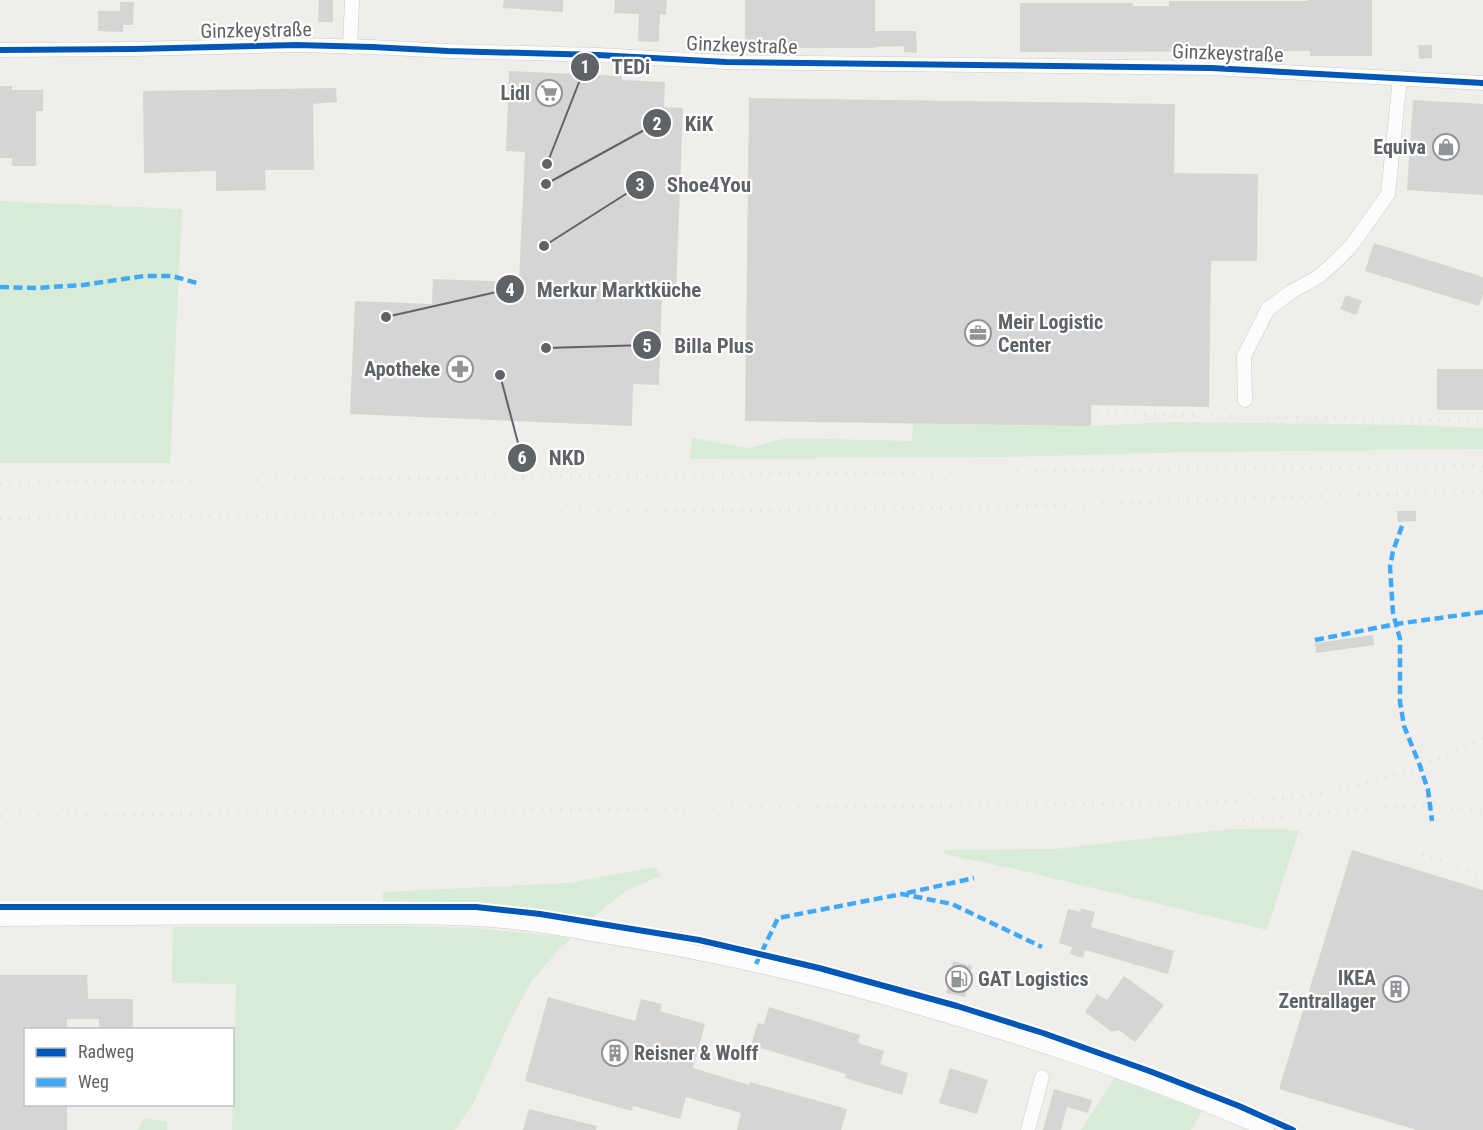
<svg xmlns="http://www.w3.org/2000/svg" width="1483" height="1130" viewBox="0 0 1483 1130" font-family="'Roboto Condensed',sans-serif">
<style>
.green{fill:#d8ebd6}
.building{fill:#d6d5d3}
.lines{fill:none;stroke-linecap:round;stroke-linejoin:round}
.minor-casing{stroke:#cbcccc;stroke-width:15}
.minor{stroke:#fdfcfc;stroke-width:14}
.rail{stroke:#e4e4e4;stroke-width:4;stroke-dasharray:1.5 8;stroke-linecap:butt}
.quiet{stroke:#3fa9f5;stroke-width:4.5;stroke-dasharray:9 4.5;stroke-linecap:butt}
.cycleway-casing{stroke:#fff;stroke-width:10}
.cycleway{stroke:#0057b8;stroke-width:6}
.labels{text-anchor:middle;dominant-baseline:central;stroke-width:4.5;stroke-linejoin:round;paint-order:stroke}
.street-label{font-size:20px;fill:#5f6368;stroke:#fff}
.poi-label{font-size:20px;font-weight:bold;fill:#5f6368;stroke:#fff;text-anchor:end}
.leader{fill:none;stroke:#5f6368;stroke-width:2}
.callout-dot{fill:#5f6368;stroke:#fff;stroke-width:2}
.mark-label{font-size:18px;text-anchor:middle;font-weight:bold;fill:#fff}
.callout-label{font-size:21px;text-anchor:middle;font-weight:bold;fill:#5f6368;stroke:#fff;stroke-width:4.5;stroke-linejoin:round;paint-order:stroke}
</style>
<rect width="100%" height="100%" fill="#efeeea"/>
<g class="green">
<polygon points="0,201 182,209 170,463 0,463"/>
<polygon points="1171,422 1410,425 1483,428 1483,449 1197,452 1002,457 690,459 692,438 750,448 786,438 912,441 913,424 1091,426"/>
<polygon points="1232,829 1299,830 1267,930 1019,870 944,854 944,850 1055,849"/>
<polygon points="655,867 661,876 627,890 593,917 477,902 383,901 383,892 568,883"/>
<polygon points="401,926 476,928 572,938 558,950 532,981 513,1015 473,1104 455,1130 232,1130 236,984 172,983 173,927"/>
<polygon points="1115,1078 1202,1111 1191,1130 1081,1130"/>
<polygon points="144,1118 167,1122 167,1130 138,1130"/>
</g>
<g class="building">
<polygon points="319,0 333,0 333,22 318,22"/>
<polygon points="504,0 563,0 563,12 503,8"/>
<polygon points="615,0 667,0 666,15 660,14 659,42 638,41 639,14 614,13"/>
<polygon points="745,0 875,0 875,31 916,31 917,53 904,52 904,46 875,47 875,48 745,48"/>
<polygon points="1308,0 1372,0 1372,56 1310,56 1310,51 1020,52 1020,3 1133,3 1133,6 1169,6 1169,1 1308,1"/>
<polygon points="120,2 134,2 133,25 123,25 123,32 98,31 98,11 120,11"/>
<polygon points="1418,45 1432,45 1432,58 1419,59"/>
<polygon points="509,71 622,76 622,80 665,82 664,107 683,108 676,293 662,293 659,385 633,384 632,426 350,414 355,301 432,304 433,279 519,282 525,152 506,151"/>
<polygon points="0,86 12,86 12,90 43,90 43,111 36,111 36,166 12,166 12,158 0,158"/>
<polygon points="336,88 337,102 313,104 314,170 265,170 266,190 216,191 216,171 144,173 143,91"/>
<polygon points="749,98 1175,104 1174,173 1258,174 1257,261 1211,261 1209,407 1091,405 1091,426 745,421"/>
<polygon points="1413,100 1483,104 1483,195 1407,190"/>
<polygon points="1374,243 1483,277 1483,294 1479,306 1365,271"/>
<polygon points="1346,295 1362,301 1356,315 1340,309"/>
<rect x="1437" y="369" width="46" height="41"/>
<polygon points="1397,511 1416,511 1416,521 1398,522"/>
<polygon points="1373,635 1374,645 1316,653 1315,643"/>
<polygon points="1352,850 1483,890 1483,1130 1417,1130 1279,1089"/>
<polygon points="1081,908 1095,912 1091,927 1174,951 1168,974 1085,950 1083,958 1070,954 1072,947 1059,943 1068,909 1080,912"/>
<polygon points="953,961 972,966 965,997 946,993"/>
<polygon points="0,975 87,975 88,999 133,999 133,1029 99,1029 99,1019 67,1019 67,1029 26,1029 26,1104 67,1104 67,1130 0,1130"/>
<polygon points="1124,976 1164,1005 1135,1042 1119,1030 1112,1032 1085,1012 1097,994 1107,1000"/>
<polygon points="548,997 635,1021 641,999 662,1004 660,1011 705,1024 693,1068 749,1085 750,1082 847,1109 841,1130 737,1130 741,1113 686,1097 680,1119 633,1106 632,1111 525,1081"/>
<polygon points="769,1007 860,1035 858,1043 884,1051 880,1064 908,1073 902,1095 845,1078 846,1074 751,1045 758,1023 764,1024"/>
<polygon points="950,1068 988,1080 977,1114 939,1103"/>
<polygon points="1054,1089 1092,1100 1088,1113 1067,1107 1061,1130 1043,1130"/>
<polygon points="529,1109 597,1126 596,1130 523,1130"/>
</g>
<g class="lines">
<defs>
<g id="minor">
<polyline points="350,47 352,0"/>
<polyline points="0,50 134,49 297,45 372,47 448,51 598,55 726,62 1211,68 1483,83"/>
<polyline points="1245,400 1244,356 1268,309 1291,292 1318,277 1334,263 1351,246 1388,194 1400,78"/>
<path d="M0,919C104,918 209,917 313,917C367,917 422,916 476,919C517,921 558,928 599,935C693,950 786,970 879,996C1010,1033 1142,1075 1267,1130"/>
<polyline points="1028,1130 1042,1077"/>
</g>
</defs>
<use href="#minor" class="minor-casing"/>
<use href="#minor" class="minor"/>
<g class="rail">
<polyline points="1097,413 1483,421"/>
<polyline points="0,483 1483,466"/>
<path d="M0,518L945,508C1125,504 1304,495 1483,492"/>
<path d="M0,816L1203,803C1238,800 1274,800 1309,795C1369,786 1428,765 1483,739"/>
<polyline points="1243,820 1320,814 1380,807 1431,806 1483,812"/>
<polyline points="1422,854 1453,865 1483,878"/>
</g>
<g class="quiet">
<polyline points="0,287 35,288 83,285 144,276 172,276 197,283"/>
<polyline points="1402,526 1393,551 1390,567 1393,613 1400,639 1400,702 1404,726 1420,766 1428,790 1432,821"/>
<polyline points="1315,640 1396,624 1483,612"/>
<polyline points="907,893 974,878"/>
<polyline points="756,964 778,918 902,894 952,904 1042,947"/>
</g>
<defs>
<g id="cycleway">
<polyline points="0,50 134,49 297,45 372,47 448,51 598,55 726,62 1211,68 1483,83"/>
<polyline points="0,907 476,907 540,914 699,940 819,968 957,1006 1043,1033 1152,1072 1239,1106 1293,1130"/>
</g>
</defs>
<use href="#cycleway" class="cycleway-casing"/>
<use href="#cycleway" class="cycleway"/>
</g>
<defs>
<symbol id="supermarket-ring" viewBox="-11 -11 22 22"><circle r="9.5" fill="#fff" stroke="#919496" stroke-width="1.5"/><path d="M-6-5.5h2.5l.6 2H6L4.5 2H-2.5L-4.4-4H-6ZM-1.5 3.2a1.3 1.3 0 1 0 .1 0ZM3 3.2a1.3 1.3 0 1 0 .1 0Z" fill="#919496"/></symbol>
<symbol id="shop-ring" viewBox="-11 -11 22 22"><circle r="9.5" fill="#fff" stroke="#919496" stroke-width="1.5"/><path d="M-5-2.5h2.3a2.7 3.5 0 0 1 5.4 0H5L5.5 6h-11ZM-1.5-2.5h3a1.5 2.3 0 0 0-3 0Z" fill="#919496"/></symbol>
<symbol id="office-ring" viewBox="-11 -11 22 22"><circle r="9.5" fill="#fff" stroke="#919496" stroke-width="1.5"/><path d="M-6-3h4V-5.5h4V-3h4V5H-6ZM-1-4.5V-3h2v-1.5ZM-6 0V1H6V0Z" fill="#919496"/></symbol>
<symbol id="pharmacy-ring" viewBox="-11 -11 22 22"><circle r="9.5" fill="#fff" stroke="#919496" stroke-width="1.5"/><path d="M-2-6h4v4h4v4h-4v4h-4v-4h-4v-4h4Z" fill="#919496"/></symbol>
<symbol id="fuel-ring" viewBox="-11 -11 22 22"><circle r="9.5" fill="#fff" stroke="#919496" stroke-width="1.5"/><path d="M-5.5-6h7V0h2V4h1.3V-2.5L3-4.5l.8-.8L6-3V5H2.5V1h-1V6h-7ZM-4.2-4.7v3.2H.2V-4.7Z" fill="#919496"/></symbol>
<symbol id="building-ring" viewBox="-11 -11 22 22"><circle r="9.5" fill="#fff" stroke="#919496" stroke-width="1.5"/><path d="M-4-6H4V6H1V3H-1V6H-4ZM-2.5-4.3h1.7v1.8h-1.7ZM.8-4.3h1.7v1.8H.8ZM-2.5-1h1.7V.8h-1.7ZM.8-1h1.7V.8H.8Z" fill="#919496"/></symbol>
</defs>
<g fill-rule="evenodd">
<use href="#supermarket-ring" x="534" y="78" width="30" height="30"/>
<use href="#shop-ring" x="1431" y="132" width="30" height="30"/>
<use href="#office-ring" x="963" y="318" width="30" height="30"/>
<use href="#pharmacy-ring" x="445" y="354" width="30" height="30"/>
<use href="#fuel-ring" x="944" y="964" width="30" height="30"/>
<use href="#building-ring" x="1381" y="974" width="30" height="30"/>
<use href="#building-ring" x="600" y="1038" width="30" height="30"/>
</g>
<g class="labels">
<g class="street-label">
<text transform="translate(256 30) rotate(-1)">Ginzkeystraße</text>
<text transform="translate(742 45) rotate(2)">Ginzkeystraße</text>
<text transform="translate(1228 53) rotate(2)">Ginzkeystraße</text>
</g>
<g class="poi-label">
<text x="530" y="93">Lidl</text>
<text x="1426" y="147">Equiva</text>
<text x="998" y="322" text-anchor="start">Meir Logistic<tspan x="998" dy="23">Center</tspan></text>
<text x="440" y="369">Apotheke</text>
<text x="1376" y="978">IKEA<tspan x="1376" dy="23">Zentrallager</tspan></text>
<text x="978" y="979" text-anchor="start">GAT Logistics</text>
<text x="634" y="1053" text-anchor="start">Reisner &amp; Wolff</text>
</g>
</g>
<path class="leader" d="M547 164L585 67M546 184L657 123M544 246L640 185M386 317L510 289M546 348L647 345M500 375L522 458"/>
<g class="callout-dot">
<circle cx="547" cy="164" r="6"/>
<circle cx="546" cy="184" r="6"/>
<circle cx="544" cy="246" r="6"/>
<circle cx="386" cy="317" r="6"/>
<circle cx="546" cy="348" r="6"/>
<circle cx="500" cy="375" r="6"/>
<circle cx="585" cy="67" r="15"/>
<circle cx="657" cy="123" r="15"/>
<circle cx="640" cy="185" r="15"/>
<circle cx="510" cy="289" r="15"/>
<circle cx="647" cy="345" r="15"/>
<circle cx="522" cy="458" r="15"/>
</g>
<g class="mark-label">
<text x="585" y="73">1</text>
<text x="657" y="130">2</text>
<text x="640" y="191">3</text>
<text x="510" y="296">4</text>
<text x="647" y="352">5</text>
<text x="522" y="464">6</text>
</g>
<g class="callout-label">
<text x="631" y="74">TEDi</text>
<text x="699" y="131">KiK</text>
<text x="709" y="192">Shoe4You</text>
<text x="619" y="297">Merkur Marktküche</text>
<text x="714" y="353">Billa Plus</text>
<text x="567" y="465">NKD</text>
</g>
<rect x="24" y="1028" width="210" height="78" fill="#ffffff" stroke="#bfc1c3" stroke-width="1.5"/>
<rect x="36" y="1048" width="30" height="9" fill="#0057b8" stroke="#bfc1c3" stroke-width="1.5"/>
<text x="78" y="1058" font-size="18" fill="#5f6368">Radweg</text>
<rect x="36" y="1078" width="30" height="9" fill="#3fa9f5" stroke="#bfc1c3" stroke-width="1.5"/>
<text x="78" y="1088" font-size="18" fill="#5f6368">Weg</text>
</svg>
